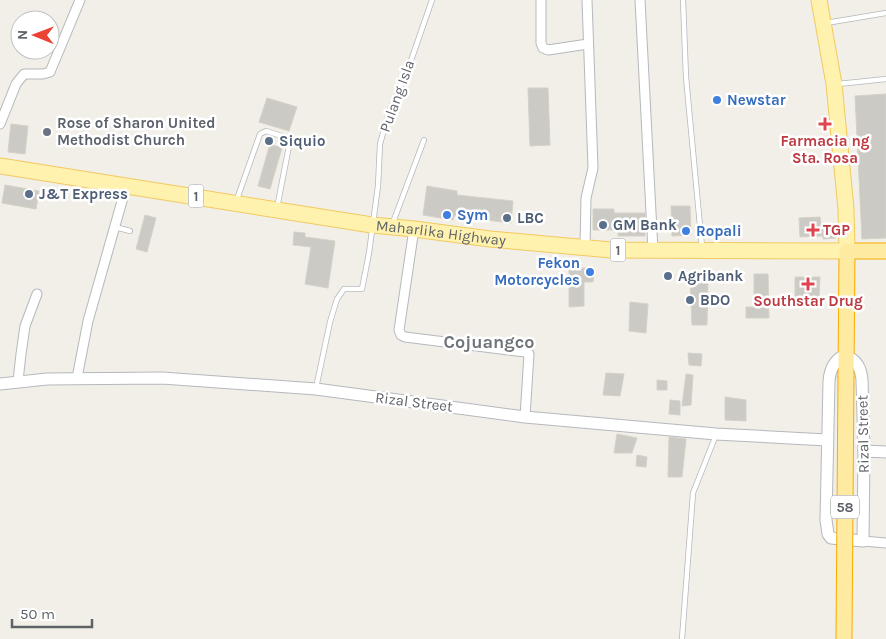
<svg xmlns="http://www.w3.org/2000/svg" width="886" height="639" viewBox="0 0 886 639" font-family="Karla,sans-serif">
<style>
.building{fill:#cccac5;stroke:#d6d1c6}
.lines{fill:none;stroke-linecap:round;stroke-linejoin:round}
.service-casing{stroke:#b5b8bc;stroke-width:6}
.minor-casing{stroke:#b5b8bc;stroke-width:11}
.tertiary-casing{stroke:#b5b8bc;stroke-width:13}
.primary-casing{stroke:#f2c960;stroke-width:17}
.trunk-casing{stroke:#f9ab00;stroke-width:17}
.service{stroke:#fff;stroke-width:4.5}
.minor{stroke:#fff;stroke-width:9}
.tertiary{stroke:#fff;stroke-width:11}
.primary{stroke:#fff2af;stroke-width:15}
.trunk{stroke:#feeaa1;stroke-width:15}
.trunk-bridge-casing{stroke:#f9ab00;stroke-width:17;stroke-linecap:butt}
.trunk-bridge{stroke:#feeaa1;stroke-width:15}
.shop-dot{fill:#3f7fe0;stroke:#fff;stroke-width:2}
.health-dot{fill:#e0444e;stroke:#fff;stroke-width:2}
.worship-dot{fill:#6b7280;stroke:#fff;stroke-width:2}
.service-dot{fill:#5c6f8a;stroke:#fff;stroke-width:2}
.labels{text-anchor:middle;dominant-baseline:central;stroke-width:5;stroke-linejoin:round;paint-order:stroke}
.shield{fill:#fff;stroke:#8f9295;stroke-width:1}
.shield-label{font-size:14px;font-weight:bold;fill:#5f6368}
.street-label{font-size:15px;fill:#5f6368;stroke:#fff}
.shop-label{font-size:15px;font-weight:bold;fill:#366cbe;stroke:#fff;text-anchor:start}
.worship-label{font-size:15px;font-weight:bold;fill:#5b616d;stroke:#fff;text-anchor:start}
.service-label{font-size:15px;font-weight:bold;fill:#4e5e75;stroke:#fff;text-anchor:start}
.health-label{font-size:15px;font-weight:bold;fill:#be3a42;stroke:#fff}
.quarter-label{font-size:18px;font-weight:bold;fill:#70757a;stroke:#fff}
</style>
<rect width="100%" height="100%" fill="#f1efe8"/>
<g class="building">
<polygon points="528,88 548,88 550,145 530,146"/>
<polygon points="886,94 886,238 862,239 855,96"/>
<polygon points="267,98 297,107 289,131 259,122"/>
<polygon points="11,124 28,126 25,154 8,152"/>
<polygon points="270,144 282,148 270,189 258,186"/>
<polygon points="5,185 39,191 36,209 2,203"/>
<polygon points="427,186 457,191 457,195 513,201 511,223 454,216 453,220 423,215"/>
<polygon points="671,206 690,206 691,235 672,236"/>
<polygon points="593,209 614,209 614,213 645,213 645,236 618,236 618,230 593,230"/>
<polygon points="145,215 156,218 147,252 136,249"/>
<polygon points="820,217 821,224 836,224 836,238 823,239 823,236 800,237 799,218"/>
<polygon points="294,232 305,233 305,237 335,241 328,288 305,284 311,247 293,245"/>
<polygon points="569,268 594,268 593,282 584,282 584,306 569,307"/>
<polygon points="754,274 768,274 769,318 746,318 746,307 754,307"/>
<polygon points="795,277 820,277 819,298 795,297"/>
<polygon points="690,279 708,280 707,325 692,325"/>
<polygon points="630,302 648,304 646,333 629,331"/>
<polygon points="688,353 702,354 701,366 689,365"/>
<polygon points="606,373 624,374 620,396 603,395"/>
<polygon points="686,374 693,375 691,405 682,406"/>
<polygon points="657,380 667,381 667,390 657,390"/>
<polygon points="725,397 746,400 746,421 725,420"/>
<polygon points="670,400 680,401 680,415 669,414"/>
<polygon points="617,434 637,438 632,453 614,453"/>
<polygon points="669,437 686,439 682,477 668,477"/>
<polygon points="637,455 647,457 646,467 636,466"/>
</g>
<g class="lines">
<defs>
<g id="service">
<polyline points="683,0 686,77 702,247"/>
<polyline points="826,23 886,13"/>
<polyline points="838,84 886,79"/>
<polyline points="236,202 260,134 266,131 288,138 289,146 277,208"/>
<polyline points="392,225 424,140"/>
<polyline points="115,227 130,231"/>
<polyline points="316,388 330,322 337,299 344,289 362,289 369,253 378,186 380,144 389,112 406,75 432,0"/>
<polyline points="682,639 693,493 716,435"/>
</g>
<g id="minor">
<polyline points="541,0 541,43 543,48 548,50 588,44"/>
<polyline points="640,0 653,251"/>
<polyline points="0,124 16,84 24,74 43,74 50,72 80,0"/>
<polyline points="414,229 399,330 401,335 405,337 525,352 529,354 525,417"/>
<polyline points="585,247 586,198 593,168 587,0"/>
<polyline points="77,378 88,321 126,187"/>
<polyline points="18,381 21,354 25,326 37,294"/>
<polyline points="863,541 886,543"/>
</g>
<g id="tertiary">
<path d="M845,355C857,360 861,368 862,380L864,451L863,541L831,538L828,534L826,520L829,381C830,369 834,360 845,355Z"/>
<polyline points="0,384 47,379 162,378 316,389 525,417 716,434 827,440"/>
<polyline points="864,451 886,452"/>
</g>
<g id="primary">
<path id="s1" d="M0,166L372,225L414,229L490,239L611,250L847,251L846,209L834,84L819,0"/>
</g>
<polyline id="trunk" points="846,376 847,251 886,251"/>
</defs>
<use href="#service" class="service-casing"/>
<use href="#minor" class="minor-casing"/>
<use href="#tertiary" class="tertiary-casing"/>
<use href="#primary" class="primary-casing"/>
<use href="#trunk" class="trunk-casing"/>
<use href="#service" class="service"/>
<use href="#minor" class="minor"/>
<use href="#tertiary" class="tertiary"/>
<use href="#primary" class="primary"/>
<use href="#trunk" class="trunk"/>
<defs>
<polyline id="trunk-bridge" points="844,639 846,376"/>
</defs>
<use href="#trunk-bridge" class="trunk-bridge-casing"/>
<use href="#trunk-bridge" class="trunk-bridge"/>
</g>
<g class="shop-dot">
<circle cx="717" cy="100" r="5"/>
<circle cx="447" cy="215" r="5"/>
<circle cx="686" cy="231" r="5"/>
<circle cx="590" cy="272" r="5"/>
</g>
<g class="health-dot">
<path d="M822.5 116.5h5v5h5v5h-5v5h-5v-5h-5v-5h5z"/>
<path d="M810.5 222.5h5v5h5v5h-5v5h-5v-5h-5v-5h5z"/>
<path d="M805.5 276.5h5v5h5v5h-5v5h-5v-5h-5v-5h5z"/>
</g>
<circle class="worship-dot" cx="47" cy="132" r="5"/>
<g class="service-dot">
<circle cx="269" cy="141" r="5"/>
<circle cx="29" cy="194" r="5"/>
<circle cx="507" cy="218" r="5"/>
<circle cx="603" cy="225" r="5"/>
<circle cx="668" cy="276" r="5"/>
<circle cx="690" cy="300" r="5"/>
</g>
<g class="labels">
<g class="shield">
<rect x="188.5" y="184.5" width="15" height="23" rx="4"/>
<rect x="610.5" y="238.5" width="15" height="23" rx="4"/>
<rect x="831" y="495.5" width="28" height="23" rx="4"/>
</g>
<g class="shield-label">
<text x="196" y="196">1</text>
<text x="618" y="250">1</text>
<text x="845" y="507">58</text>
</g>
<g class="street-label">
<text transform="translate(397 96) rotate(-70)">Pulang Isla</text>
<text stroke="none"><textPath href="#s1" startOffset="446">Maharlika Highway</textPath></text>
<text transform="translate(414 402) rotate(7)">Rizal Street</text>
<text transform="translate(863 434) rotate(-91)">Rizal Street</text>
</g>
<g class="shop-label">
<text x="727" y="100">Newstar</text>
<text x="457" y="215">Sym</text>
<text x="696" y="231">Ropali</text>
<text x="580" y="263" text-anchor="end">Fekon<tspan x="580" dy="17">Motorcycles</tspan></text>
</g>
<g class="worship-label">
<text x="57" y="123">Rose of Sharon United<tspan x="57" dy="17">Methodist Church</tspan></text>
</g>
<g class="service-label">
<text x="279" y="141">Siquio</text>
<text x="39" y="194">J&amp;T Express</text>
<text x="517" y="218">LBC</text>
<text x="613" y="225">GM Bank</text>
<text x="678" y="276">Agribank</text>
<text x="700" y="300">BDO</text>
</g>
<g class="health-label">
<text x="825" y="141">Farmacia ng<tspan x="825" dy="17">Sta. Rosa</tspan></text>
<text x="823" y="230" text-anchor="start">TGP</text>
<text x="808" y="301">Southstar Drug</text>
</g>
<g class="quarter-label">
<text x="489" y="342">Cojuangco</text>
</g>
</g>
<g transform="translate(35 35) rotate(271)"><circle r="24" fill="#ffffff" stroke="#bfc1c3"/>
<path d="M0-4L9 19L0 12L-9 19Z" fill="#ea4335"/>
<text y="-8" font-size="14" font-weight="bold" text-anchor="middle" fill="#5f6368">N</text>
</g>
<path d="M12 619v8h80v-8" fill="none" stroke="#5f6368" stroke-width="2.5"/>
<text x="20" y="619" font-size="15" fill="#5f6368" stroke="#ffffff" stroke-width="4" paint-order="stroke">50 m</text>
</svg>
